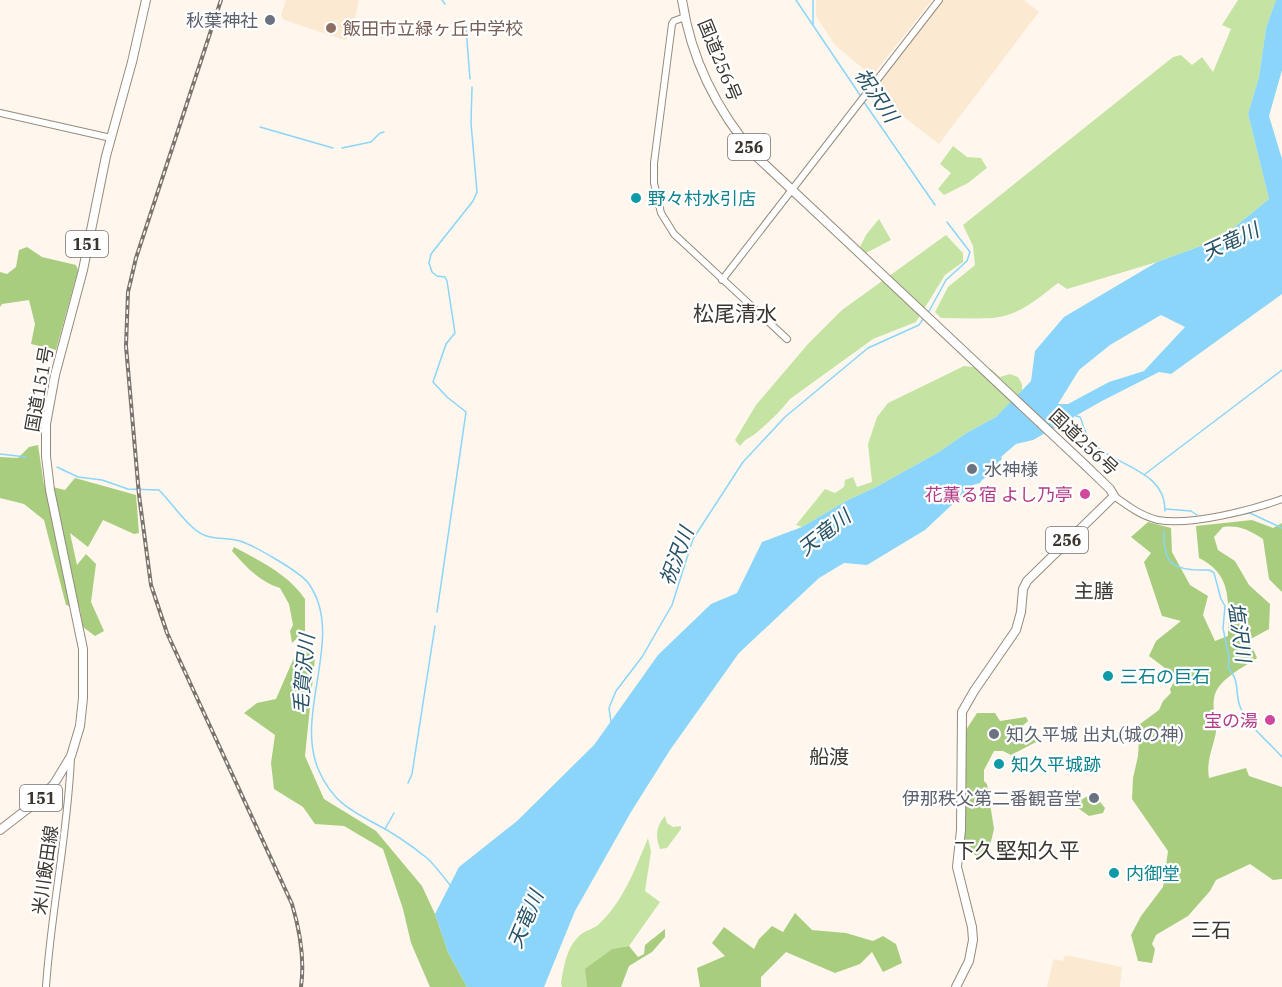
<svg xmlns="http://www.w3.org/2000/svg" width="1282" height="987" viewBox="0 0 1282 987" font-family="'IBM Plex Serif','Noto Sans JP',serif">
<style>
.built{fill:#fbe9d1}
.green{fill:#c5e4a3}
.forest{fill:#a8cd7e}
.water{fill:#8ad5f9;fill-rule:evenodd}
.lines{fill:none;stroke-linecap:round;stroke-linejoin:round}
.stream{stroke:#8ad5f9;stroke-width:1.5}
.secondary-casing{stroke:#968a7b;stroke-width:8}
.highway-casing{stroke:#968a7b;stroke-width:10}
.secondary{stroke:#fff;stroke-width:6}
.highway{stroke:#fff;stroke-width:8}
.rail-casing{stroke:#7a746c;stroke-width:4}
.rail{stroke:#fff;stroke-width:1.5;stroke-dasharray:4.5;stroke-linecap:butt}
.worship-dot{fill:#6b7280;stroke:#fff;stroke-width:2}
.education-dot{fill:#8d6e63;stroke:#fff;stroke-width:2}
.culture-dot{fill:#0f9aa8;stroke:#fff;stroke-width:2}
.hotel-dot{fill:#d1479c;stroke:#fff;stroke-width:2}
.labels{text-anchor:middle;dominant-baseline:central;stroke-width:4.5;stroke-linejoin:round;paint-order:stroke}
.shield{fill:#fff;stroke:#76726d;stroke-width:1.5}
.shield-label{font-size:16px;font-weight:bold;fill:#3b362f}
.worship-label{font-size:18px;fill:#5b616d;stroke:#fff;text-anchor:end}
.education-label{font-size:18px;fill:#785e54;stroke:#fff;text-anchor:start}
.street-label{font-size:18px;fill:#3b362f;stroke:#fff}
.culture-label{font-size:18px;fill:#0d838f;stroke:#fff;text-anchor:start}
.hotel-label{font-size:18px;fill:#b23c85;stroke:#fff;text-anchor:end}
.water-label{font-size:20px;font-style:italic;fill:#275265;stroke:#fff}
.neighbourhood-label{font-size:20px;fill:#3b362f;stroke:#fff}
.quarter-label{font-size:21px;fill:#3b362f;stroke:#fff}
</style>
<rect width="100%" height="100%" fill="#fff7ed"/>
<g class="built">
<polygon points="286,0 359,0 351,36 345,40 284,20 281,16"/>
<polygon points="816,0 932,0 872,76 835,45 816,16"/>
<polygon points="942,0 1024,0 1039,12 939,144 871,92"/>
<polygon points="1065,955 1122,967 1120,987 1047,987 1053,961 1055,959 1063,961"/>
</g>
<g class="green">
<path d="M1238,0H1276L1266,28L1259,77L1248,114L1269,199L1220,239L1157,262L1067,289L1058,283C1039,298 1018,316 993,318C976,319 958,318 941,318L935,312L948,287L975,265L973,246L963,225L1173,57L1181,55L1192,65L1202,57L1213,72L1231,29L1222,25Z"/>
<polygon points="953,146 967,157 981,158 987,168 968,183 944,195 938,189 951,173 940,164"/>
<polygon points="879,219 891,240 866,253 860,247 866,235"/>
<path d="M946,235L963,253V262L945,275L916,322L873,339L790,399C780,412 767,424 755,434C749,438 744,440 740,446L735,440L756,405L807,345L842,310Z"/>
<polygon points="964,366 991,369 1000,377 1010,374 1018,377 1022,384 1022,391 996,417 968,432 939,452 878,486 846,501 802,527 796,525 825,489 835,493 844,487 845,480 853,477 857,487 872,482 868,444 877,417 888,403"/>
<path d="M665,816L667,823L673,827L681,826V829L667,848L660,849C655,836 656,826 665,816Z"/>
<path d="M648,838L651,852L645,891L660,902L629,946L612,949L586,969L587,987H562L561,983C564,965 566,949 579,936C585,930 594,929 599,924C623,902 636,867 648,838Z"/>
</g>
<g class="forest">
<polygon points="27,247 42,257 76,265 78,270 56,350 31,344 35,324 29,300 2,304 0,307 0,272 7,274 16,267 19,250"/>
<polygon points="38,445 44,485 65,490 75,478 136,495 139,533 134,534 103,520 88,547 70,533 77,565 86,554 96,564 91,602 104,631 95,636 83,627 80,609 66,605 44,520 24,504 0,498 0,457 18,458 29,447"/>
<path d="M1252,520L1273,528L1282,523V592L1269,579L1263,539C1249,530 1239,525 1223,527L1214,537L1218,550L1235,561L1249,585L1270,604L1269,629L1249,640L1257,658C1243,668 1216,680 1214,699C1212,710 1217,721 1216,732C1213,748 1206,761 1209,778L1246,768L1249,776L1282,787V879L1273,880L1250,864L1216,880L1210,891L1188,916L1156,935L1152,944L1155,949L1152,963L1138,961L1131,935L1141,916L1163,887L1168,851L1132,799L1133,778L1138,756L1140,724L1159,710L1163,701L1171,693L1170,689L1177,677L1149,656L1156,641L1181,621L1162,616L1144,562L1151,553L1131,537L1148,522L1171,528L1172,552L1190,585L1208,596L1203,615L1215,641L1228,636C1228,602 1233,575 1199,558L1196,526Z"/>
<path d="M234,547C260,561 288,574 305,599V631L292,643L290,631L293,625L289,604L280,588C260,582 246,567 232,551Z"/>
<polygon points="305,648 315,658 305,756 324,799 376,831 422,886 435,914 448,952 467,987 430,987 411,943 403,909 383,849 344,826 315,824 303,807 274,789 271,763 275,735 244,713 257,703 276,699 296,653"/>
<polygon points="977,713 995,713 1000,721 1026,717 1028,721 1013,734 1015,742 1027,734 1036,734 1038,741 1011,755 1003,751 994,751 984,770 984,781 987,784 994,829 988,854 978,857 962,845 965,791 966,730"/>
<polygon points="1090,795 1096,797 1105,808 1103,813 1089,816 1078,808 1079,801"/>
<polygon points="795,913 812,930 846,933 873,941 883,936 896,944 902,963 883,972 872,952 860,964 835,973 786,952 761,977 761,987 700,987 697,968 725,956 712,943 724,927 754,949 759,939 772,926 783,932"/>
<polygon points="665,929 665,937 652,952 629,966 621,987 587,987 585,969 612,949 629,946 638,957 644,954 645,945"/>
</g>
<path class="water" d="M1276,0H1282V70L1269,116L1282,159V294L1171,374L1159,372L1102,401L1033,440L1016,444L1001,457L1002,459L994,467L997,470L982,480L980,483L973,485L925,530L867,565L844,563L819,578L739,653L670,750L631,812L575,911L544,987H467L448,952L435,914L459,867L517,821L594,745L658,655L711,604L737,593L762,542L802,527L846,501L878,486L939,452L968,432L996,417L1031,381L1035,351L1064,317L1157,262L1220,239L1269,199L1248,114L1259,77L1266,28ZM1161,315L1185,327L1144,371L1109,382L1068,404H1058L1079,370L1110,345Z"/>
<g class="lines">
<g class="stream">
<polyline points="442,0 445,4"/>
<polyline points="796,0 862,98"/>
<polyline points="813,24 813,0"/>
<polyline points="466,28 470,79"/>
<polyline points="864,102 935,205"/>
<polyline points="260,127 333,148"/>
<polyline points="342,148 371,142 380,133 384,132"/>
<polyline points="928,313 946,280 967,261 970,252 947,222"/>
<path d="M1076,416L1080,417C1083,423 1085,433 1089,439C1110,466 1166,468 1165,511"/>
<polyline points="0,454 26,457"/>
<path d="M57,467L78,477L102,480L128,489L159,490C171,502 190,530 204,535C215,540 228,537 240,541C253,545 301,572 309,584C346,637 293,713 319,771C332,800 348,809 374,823C392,832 412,846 427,858C436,866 443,877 451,886"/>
<polyline points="1145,474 1282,370"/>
<polyline points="1166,509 1191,511 1197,515"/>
<polyline points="1239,515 1250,513 1282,528"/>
<path d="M1164,531C1163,561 1170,570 1201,570C1208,570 1210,569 1214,573L1221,599L1225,606L1223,628L1229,658L1228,668C1242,682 1233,695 1242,711C1252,730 1268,741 1282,757"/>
<polyline points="437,612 466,412 447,397 433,382 446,344 455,333 447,281 445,277 437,276 432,272 429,263 431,254 473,201 477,192 471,123 472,87"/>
<polyline points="611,722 609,708 616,691 642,657 672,605 693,539 743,462 785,417 868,348 919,325 923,319"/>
<polyline points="408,783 412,774 435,626"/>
<polyline points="385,829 394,813"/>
</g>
<defs>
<g id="secondary">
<polyline points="685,17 674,21 672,24 654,163 654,183 661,213 674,234 787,339"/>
<polyline points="0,113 111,138"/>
<polyline points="722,280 939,0"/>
<path d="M1114,496C1128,506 1141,516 1158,520C1190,526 1252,510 1282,499"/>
<path d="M46,987C51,910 68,834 71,757"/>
</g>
<g id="highway">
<path d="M682,0C691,59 717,111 756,156L1084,464L1110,489L1114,496L1027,581L1023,589L1021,612L1016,630L974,691L962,712L961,830L957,867L972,927L973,940L969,961L956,987"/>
<polyline points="0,830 35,803 54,784 71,756 80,726 83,698 83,649 50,490 46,456 46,424 55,375 83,270 106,156 132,62 146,0"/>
</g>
</defs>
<use href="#secondary" class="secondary-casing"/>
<use href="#highway" class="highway-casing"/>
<use href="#secondary" class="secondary"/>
<use href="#highway" class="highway"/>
<defs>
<path id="rail" d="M221,0L136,258L128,292L126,346L139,495L151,585L167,633L292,904C300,931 305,958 301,987"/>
</defs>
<use href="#rail" class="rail-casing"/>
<use href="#rail" class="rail"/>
</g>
<g class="worship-dot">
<circle cx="270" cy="20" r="6"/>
<circle cx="972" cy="469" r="6"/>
<circle cx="994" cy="734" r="6"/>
<circle cx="1094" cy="798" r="6"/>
</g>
<circle class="education-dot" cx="331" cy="28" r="6"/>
<g class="culture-dot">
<circle cx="636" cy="198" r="6"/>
<circle cx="1108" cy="676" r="6"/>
<circle cx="999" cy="764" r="6"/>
<circle cx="1114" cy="873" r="6"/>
</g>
<g class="hotel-dot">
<circle cx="1085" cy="494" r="6"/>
<circle cx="1270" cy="720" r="6"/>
</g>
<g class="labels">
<g class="shield">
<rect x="728" y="134" width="42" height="26" rx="4.5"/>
<rect x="66" y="231" width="42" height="26" rx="4.5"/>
<rect x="1046" y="527" width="42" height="26" rx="4.5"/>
<rect x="20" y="785" width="42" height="26" rx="4.5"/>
</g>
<g class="shield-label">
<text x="749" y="147">256</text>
<text x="87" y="244">151</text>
<text x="1067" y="540">256</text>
<text x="41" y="798">151</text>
</g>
<g class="worship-label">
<text x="258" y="20">秋葉神社</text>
<text x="984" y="469" text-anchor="start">水神様</text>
<text x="1006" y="734" text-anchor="start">知久平城 出丸(城の神)</text>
<text x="1082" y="798">伊那秩父第二番観音堂</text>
</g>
<g class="education-label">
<text x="343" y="28">飯田市立緑ヶ丘中学校</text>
</g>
<g class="street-label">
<text transform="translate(720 60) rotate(68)">国道256号</text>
<text transform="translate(39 389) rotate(-80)">国道151号</text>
<text transform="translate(1084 442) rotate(43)">国道256号</text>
<text transform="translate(45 870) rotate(-82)">米川飯田線</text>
</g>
<g class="culture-label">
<text x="648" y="198">野々村水引店</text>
<text x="1120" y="676">三石の巨石</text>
<text x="1011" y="764">知久平城跡</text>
<text x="1126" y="873">内御堂</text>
</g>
<g class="hotel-label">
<text x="1073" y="494">花薫る宿 よし乃亭</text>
<text x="1258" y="720">宝の湯</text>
</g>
<g class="water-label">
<text transform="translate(877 95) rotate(56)">祝沢川</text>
<text transform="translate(1230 241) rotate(-25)">天竜川</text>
<text transform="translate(824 532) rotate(-38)">天竜川</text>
<text transform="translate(676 556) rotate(-69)">祝沢川</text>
<text transform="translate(1240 632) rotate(82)">塩沢川</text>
<text transform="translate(303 674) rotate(-85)">毛賀沢川</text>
<text transform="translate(525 919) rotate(-67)">天竜川</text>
</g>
<g class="neighbourhood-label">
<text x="1094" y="590">主膳</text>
<text x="829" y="756">船渡</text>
<text x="1211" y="929">三石</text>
</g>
<g class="quarter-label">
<text x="735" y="313">松尾清水</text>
<text x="1017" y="850">下久堅知久平</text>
</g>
</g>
</svg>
